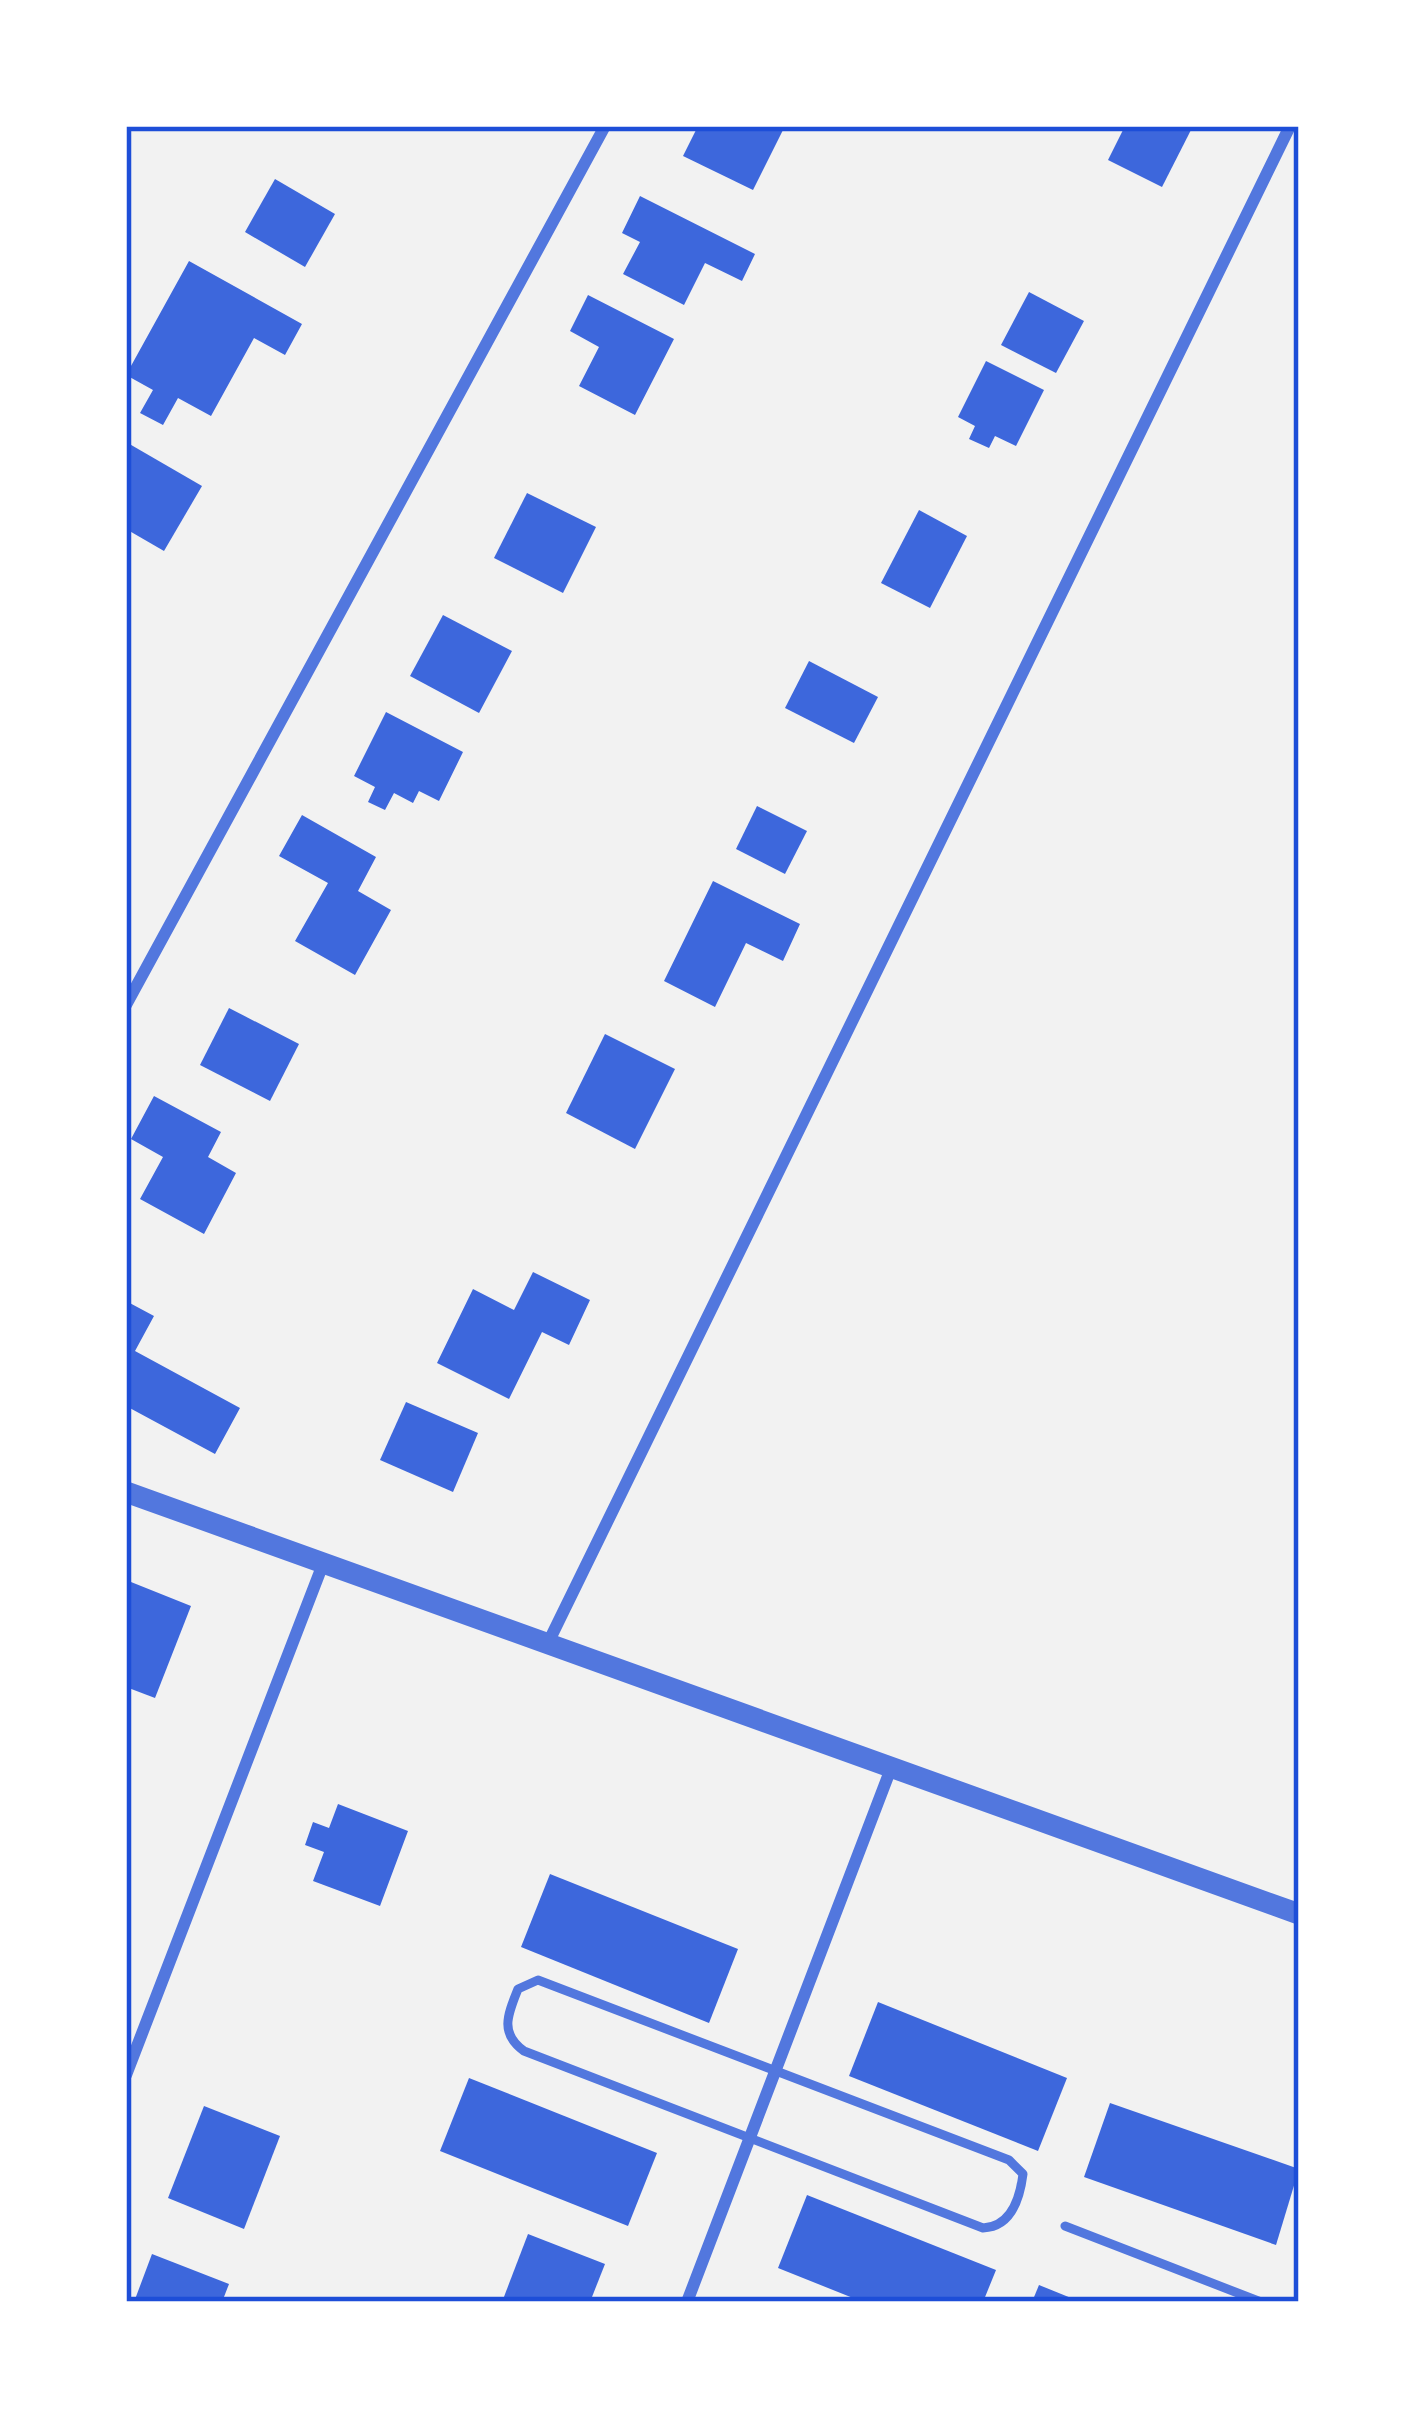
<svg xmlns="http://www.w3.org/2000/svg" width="1425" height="2428" viewBox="0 0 1425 2428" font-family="Rubik,sans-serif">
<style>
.building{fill:#3d67dc}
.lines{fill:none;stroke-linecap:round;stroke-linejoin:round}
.service{stroke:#5277de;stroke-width:9}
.minor{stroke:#5277de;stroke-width:12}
.tertiary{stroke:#5277de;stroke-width:21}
.neatline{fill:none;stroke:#1d4ed8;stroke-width:4.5}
</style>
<rect width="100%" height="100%" fill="#f2f2f2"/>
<g class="building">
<polygon points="698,126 785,126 753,190 683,156"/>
<polygon points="1125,126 1193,126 1162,187 1108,160"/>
<polygon points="275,179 335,214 305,267 245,232"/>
<polygon points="640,196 755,254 742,281 705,263 684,305 623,274 640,242 622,233"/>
<polygon points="189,261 302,324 285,355 254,338 211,416 178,398 163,425 140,413 153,390 126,375"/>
<polygon points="1029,292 1084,321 1056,373 1001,345"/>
<polygon points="588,295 674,339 635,415 579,386 599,347 570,331"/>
<polygon points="986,361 1044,390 1016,446 995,436 989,448 969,439 975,426 958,417"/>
<polygon points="126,442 202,486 164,551 126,529"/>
<polygon points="527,493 596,527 563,593 494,558"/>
<polygon points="919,510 967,536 930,608 881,583"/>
<polygon points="443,615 512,651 479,713 410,676"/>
<polygon points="809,661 878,697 854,743 785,708"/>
<polygon points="386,712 463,752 439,801 419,791 413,803 394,793 385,810 368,802 375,787 354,776"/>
<polygon points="757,806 807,831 785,874 736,849"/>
<polygon points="302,815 376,857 358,891 391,910 355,975 295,941 328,883 279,856"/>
<polygon points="713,881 800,924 783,961 746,943 715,1007 664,981"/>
<polygon points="229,1008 299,1044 270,1101 200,1065"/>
<polygon points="605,1034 675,1069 635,1149 566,1113"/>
<polygon points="154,1096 221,1132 208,1157 236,1173 204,1234 140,1199 163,1157 131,1139"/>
<polygon points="533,1272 590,1300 569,1345 542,1332 509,1399 437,1363 473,1289 514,1310"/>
<polygon points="126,1301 154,1316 135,1351 240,1408 215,1454 126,1406"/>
<polygon points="406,1402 478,1433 453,1492 380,1460"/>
<polygon points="126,1580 191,1606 155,1698 126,1687"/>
<polygon points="338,1804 408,1831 380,1906 313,1881 324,1852 305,1845 313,1822 329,1828"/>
<polygon points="550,1874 738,1949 709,2023 521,1947"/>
<polygon points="878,2002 1067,2078 1038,2151 849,2076"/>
<polygon points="469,2078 657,2153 628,2226 440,2151"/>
<polygon points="1110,2103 1299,2169 1276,2245 1084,2177"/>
<polygon points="204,2106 280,2136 244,2229 168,2198"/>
<polygon points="807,2195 996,2270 983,2302 863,2302 778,2268"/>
<polygon points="528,2234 605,2264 590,2302 502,2302"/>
<polygon points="152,2254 229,2284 222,2302 134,2302"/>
<polygon points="1039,2285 1081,2302 1032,2302"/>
</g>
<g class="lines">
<g class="service">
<path d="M538,1980L1009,2160L1023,2174C1020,2198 1011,2227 983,2228L524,2051C499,2033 508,2014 518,1989Z"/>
<polyline points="1065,2226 1261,2302"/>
</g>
<g class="minor">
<polyline points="126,1005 605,126"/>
<polyline points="547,1645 1290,126"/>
<polyline points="126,2075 323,1564"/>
<polyline points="687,2302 890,1771"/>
</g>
<polyline class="tertiary" points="126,1492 1299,1914"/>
</g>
<rect width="1425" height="2428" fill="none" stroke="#ffffff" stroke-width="258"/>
<rect x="129" y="129" width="1167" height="2170" class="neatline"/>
</svg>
